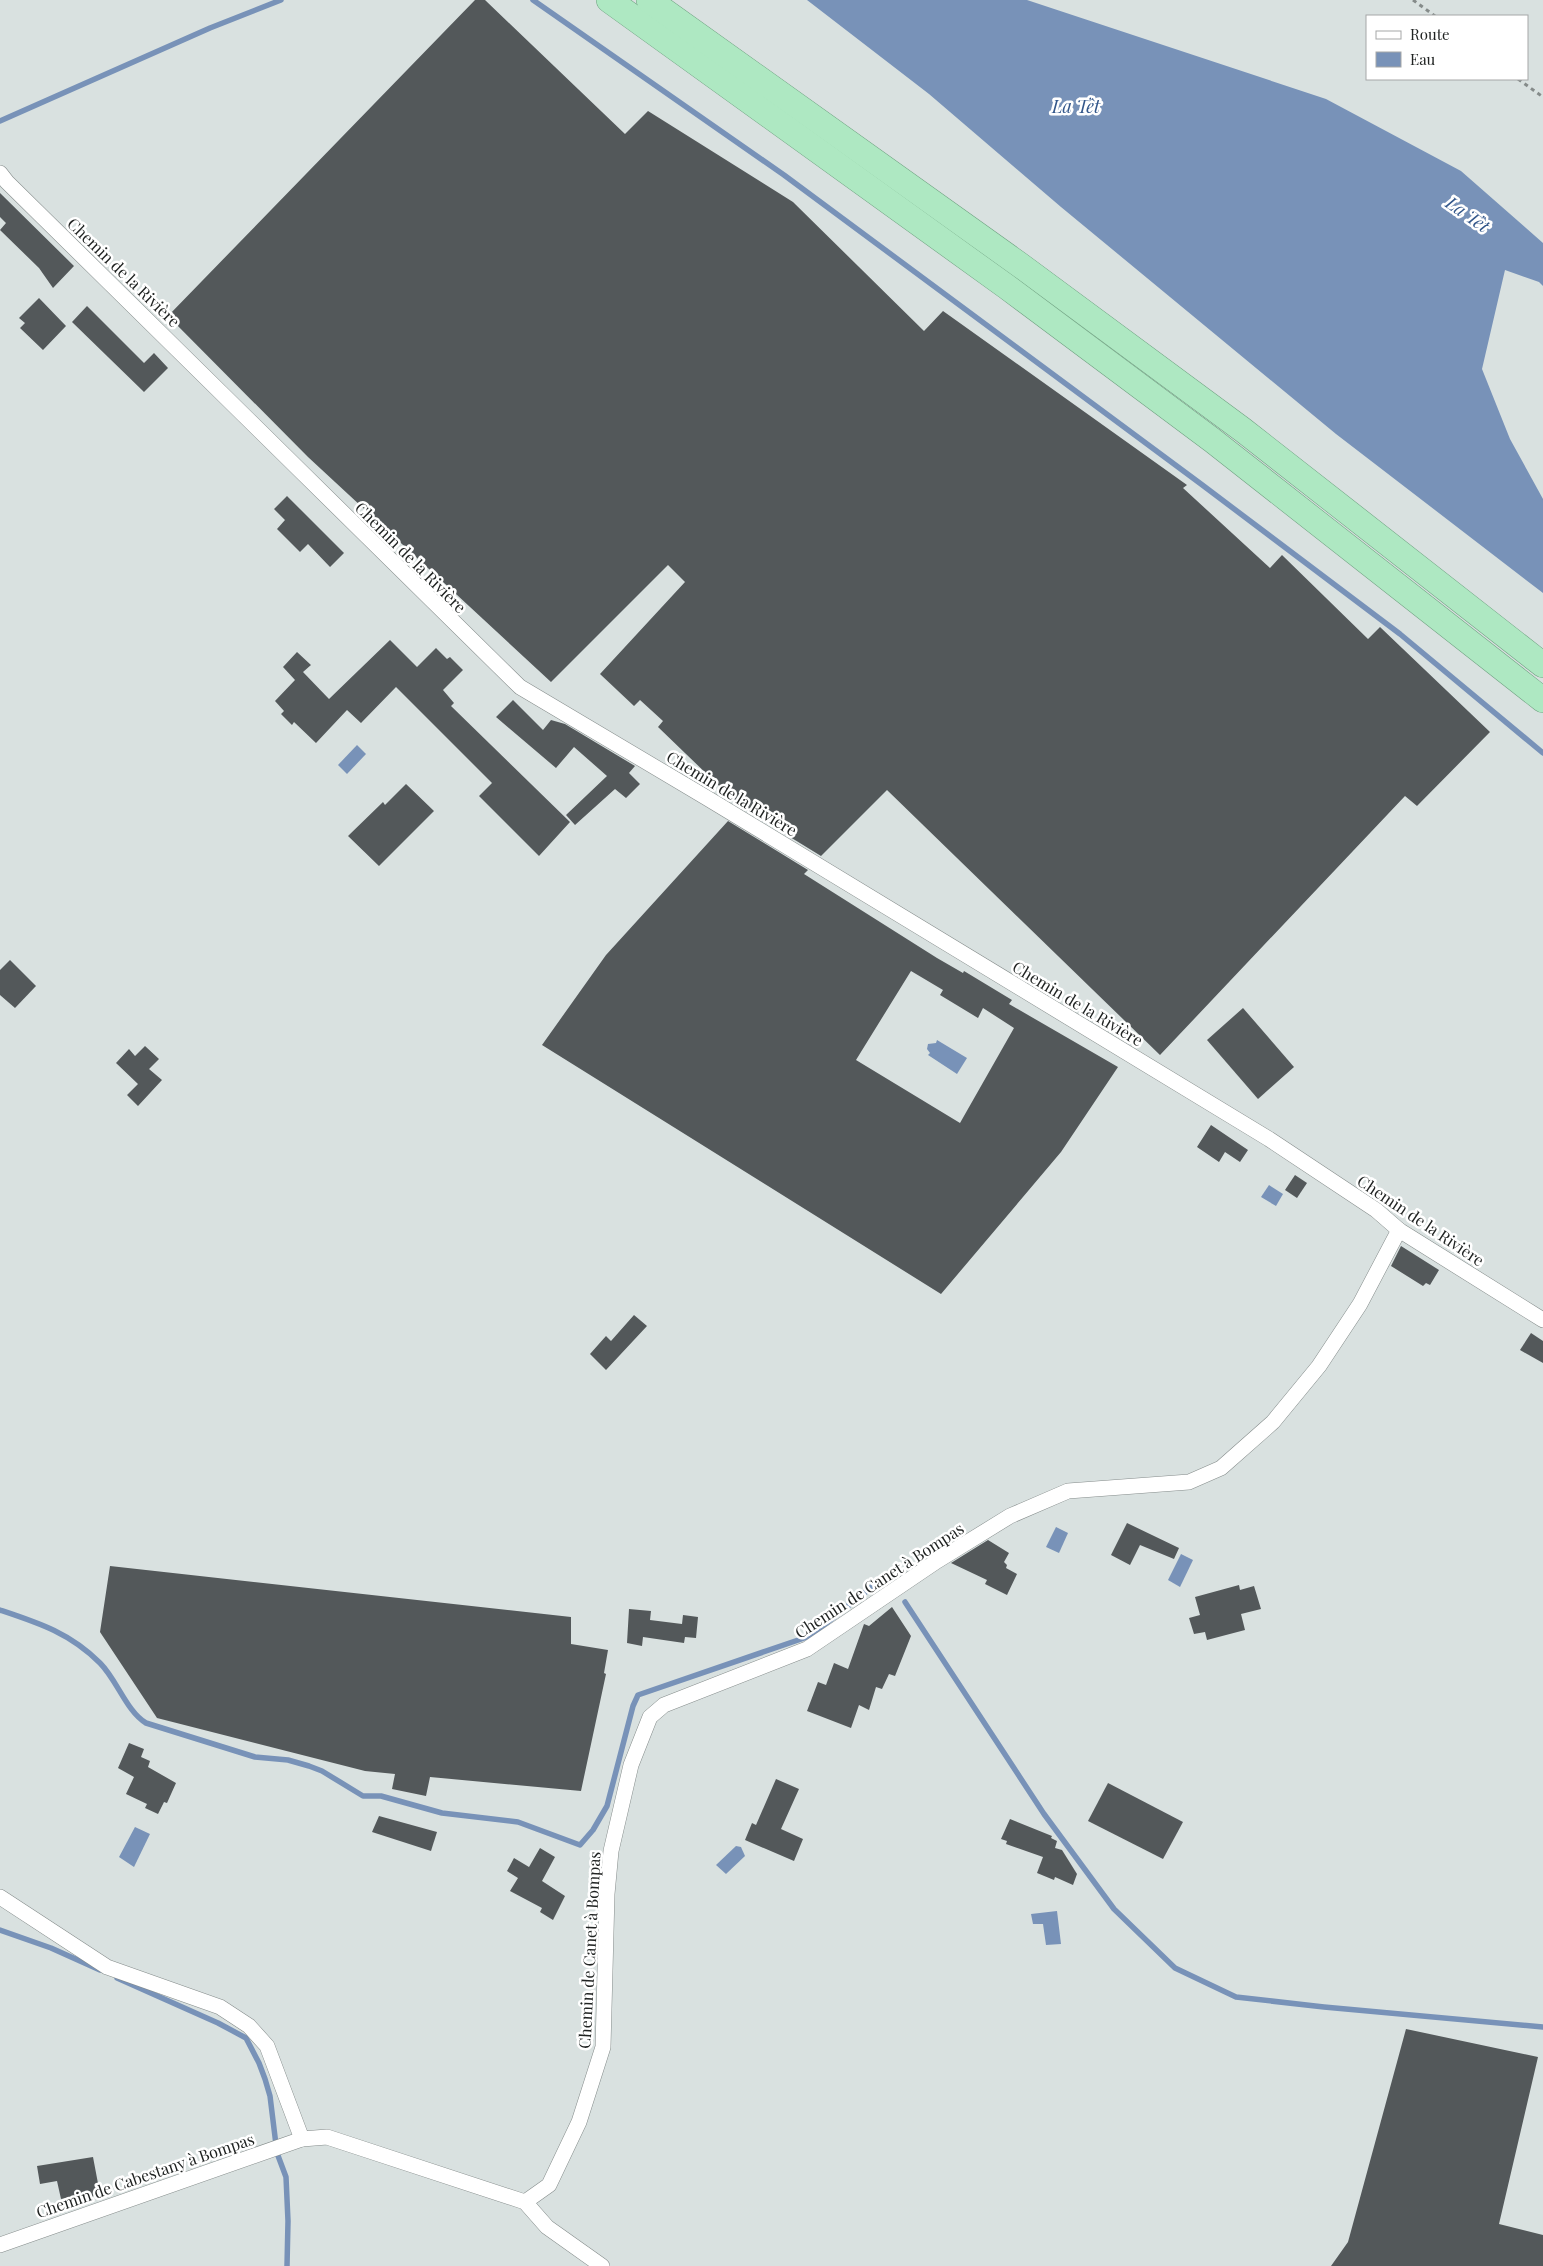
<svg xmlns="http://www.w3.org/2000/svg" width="1543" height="2266" viewBox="0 0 1543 2266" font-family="'Playfair Display',serif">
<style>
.water{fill:#7892b8}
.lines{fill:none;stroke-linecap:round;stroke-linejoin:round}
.stream{stroke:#7892b8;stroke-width:5.5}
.building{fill:#53585a;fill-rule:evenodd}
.minor-casing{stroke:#858c8b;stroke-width:16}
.trunk-casing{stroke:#6fa080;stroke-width:26}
.path{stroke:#858b8a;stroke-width:3;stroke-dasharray:4 4;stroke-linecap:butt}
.minor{stroke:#fff;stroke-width:15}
.trunk{stroke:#aee8c2;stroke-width:25}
.labels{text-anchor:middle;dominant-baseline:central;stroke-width:5;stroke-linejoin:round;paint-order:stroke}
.street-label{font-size:16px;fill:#202322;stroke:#fff}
.water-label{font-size:18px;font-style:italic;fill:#33578b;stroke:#fff}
</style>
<rect width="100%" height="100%" fill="#d9e1e0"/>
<g class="water">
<polygon points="807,0 1027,0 1326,99 1461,171 1543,243 1543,286 1539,282 1505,270 1482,369 1510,439 1543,499 1543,593 1336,434 1061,207 929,94"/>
<polygon points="357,745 366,754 347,774 338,765"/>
<polygon points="937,1040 967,1058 957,1074 928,1055 930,1053 927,1049 928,1044 936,1043"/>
<polygon points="1269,1185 1283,1194 1276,1206 1261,1197"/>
<polygon points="1056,1527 1068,1533 1059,1553 1046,1547"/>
<polygon points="1181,1554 1193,1560 1180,1587 1168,1580"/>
<polygon points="135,1827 150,1834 134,1867 119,1857"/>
<polygon points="736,1846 741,1847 745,1856 726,1874 716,1865"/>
<polygon points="1057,1911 1061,1944 1046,1945 1043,1924 1033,1924 1031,1914"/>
</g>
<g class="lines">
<g class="stream">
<polyline points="533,0 784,175 1201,484 1400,634 1543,753"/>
<polyline points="0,121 210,28 281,0"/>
<polyline points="905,1602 1044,1814 1114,1909 1175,1968 1236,1997 1324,2007 1543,2027"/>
<path d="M0,1610C39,1623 70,1633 100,1663C117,1680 127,1712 146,1723L255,1757L288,1760L309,1766L322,1771L363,1796H381L442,1813L518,1822L580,1845L593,1830L607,1806L633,1706L638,1695L810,1636L882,1579L890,1580"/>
<polyline points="0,1930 51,1948 100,1970"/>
<polyline points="117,1978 218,2023 246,2038 259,2063 265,2079 270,2096 277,2153 286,2177 288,2221 287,2266"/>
</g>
</g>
<g class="building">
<polygon points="475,0 485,0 625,134 648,111 793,202 924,331 943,311 1187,485 1183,488 1270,568 1282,555 1368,639 1380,627 1490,732 1417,806 1405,796 1160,1055 887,790 821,856 741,807 658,727 663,721 640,700 634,706 600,674 685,582 668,565 551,682 308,457 168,316"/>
<polygon points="0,193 74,266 53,288 39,268 0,230 6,223 0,217"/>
<polygon points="39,298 66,326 43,350 20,328 25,323 19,318"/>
<polygon points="87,306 144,363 154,353 168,368 144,392 72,322"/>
<polygon points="287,496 344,553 330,567 308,544 300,552 277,529 285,520 274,509"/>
<polygon points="390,640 417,667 436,648 447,659 450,657 463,670 443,690 454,703 451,706 570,822 539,856 479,796 492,783 396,687 361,723 347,710 316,743 294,722 292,725 281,714 284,711 275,701 295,680 283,667 297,652 311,665 303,672 329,699"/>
<polygon points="513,700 543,730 551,720 565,724 635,766 629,773 640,784 626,798 615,789 575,825 566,815 607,776 574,747 556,768 496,717"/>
<polygon points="406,784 434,811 379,866 348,836 383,802 385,805"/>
<path d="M728,821L808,870L804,874L937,958L963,973L964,971L1012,1000L1009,1004L1118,1067L1061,1152L941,1294L542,1045L606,955ZM911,971L943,990L940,995L978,1018L983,1008L1014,1028L960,1123L856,1060Z"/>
<polygon points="10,960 36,986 15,1008 0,995 0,970"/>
<polygon points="1243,1008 1294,1067 1258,1099 1207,1040"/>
<polygon points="145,1046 159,1059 149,1069 162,1080 138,1106 127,1095 138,1084 116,1063 129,1049 135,1056"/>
<polygon points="1211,1125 1248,1150 1240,1162 1225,1152 1219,1162 1197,1147"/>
<polygon points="1295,1175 1307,1183 1297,1198 1285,1190"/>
<polygon points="1401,1246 1439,1270 1430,1285 1426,1283 1423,1286 1391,1266"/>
<polygon points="634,1315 647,1326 606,1370 590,1354 606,1336 611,1341"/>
<polygon points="1531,1333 1543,1341 1543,1363 1520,1350"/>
<polygon points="1127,1523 1179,1548 1174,1559 1140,1545 1130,1565 1111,1555"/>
<polygon points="988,1540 1009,1553 1004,1562 1007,1565 1006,1568 1017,1574 1007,1595 985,1584 987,1580 951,1563"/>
<polygon points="110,1566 571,1617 571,1644 608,1650 604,1673 606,1674 581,1791 430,1777 426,1796 392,1789 395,1774 365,1771 157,1718 100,1632"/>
<polygon points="1239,1585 1240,1590 1254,1586 1261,1609 1241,1614 1245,1630 1207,1640 1205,1632 1194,1634 1189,1618 1200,1615 1195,1597"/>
<polygon points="892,1607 911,1636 895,1676 889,1674 882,1689 876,1687 869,1710 859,1705 851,1728 807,1711 818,1682 826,1685 834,1663 848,1669 864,1624 869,1626"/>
<polygon points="629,1609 651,1611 650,1620 682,1624 683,1615 698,1617 696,1638 685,1637 684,1643 643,1637 642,1646 627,1643"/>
<polygon points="129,1743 144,1749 141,1757 150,1761 148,1767 176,1783 167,1803 164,1802 158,1814 145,1808 147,1804 126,1794 134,1777 118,1768"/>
<polygon points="776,1779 799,1789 781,1829 803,1839 794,1861 745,1840 752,1823 756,1825"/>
<polygon points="1108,1783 1183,1822 1163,1859 1088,1821"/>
<polygon points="379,1816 437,1832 431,1851 372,1832"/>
<polygon points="1010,1819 1052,1836 1051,1838 1057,1841 1055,1848 1062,1850 1077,1874 1073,1885 1055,1877 1054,1880 1037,1873 1043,1857 1006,1844 1007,1841 1001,1839"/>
<polygon points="540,1848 555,1857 542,1881 565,1896 553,1920 540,1912 542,1908 510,1891 518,1878 507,1871 514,1858 529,1867"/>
<polygon points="1406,2029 1538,2057 1499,2224 1543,2235 1543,2266 1331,2266 1348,2242"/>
<polygon points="93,2157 100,2194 74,2203 72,2197 61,2199 57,2181 40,2184 37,2166"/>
</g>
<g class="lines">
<defs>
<g id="minor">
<polyline points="0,173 7,182 520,687 707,798 1269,1139 1376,1210 1399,1230 1543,1320"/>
<polyline points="0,1897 107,1967 220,2007 249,2026 267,2046 302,2139 327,2137 525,2202 547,2227 602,2266"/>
<polyline points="525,2202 549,2185 579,2122 603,2047 607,1894 611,1851 631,1765 650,1717 664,1705 807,1649 937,1561 1010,1516 1068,1491 1189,1482 1221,1468 1273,1422 1319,1366 1360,1304 1399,1230"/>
<polyline points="0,2245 302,2139"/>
</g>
<g id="trunk">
<polyline points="609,0 1007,287 1212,440 1543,700"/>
<polyline points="649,0 1020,265 1243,430 1543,665"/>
</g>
</defs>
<use href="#minor" class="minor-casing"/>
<use href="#trunk" class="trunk-casing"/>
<g class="path">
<polyline points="1413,0 1435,16"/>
<polyline points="1518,79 1543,97"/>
</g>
<use href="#minor" class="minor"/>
<use href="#trunk" class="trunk"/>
</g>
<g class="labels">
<g class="street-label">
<text transform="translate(124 272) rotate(44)">Chemin de la Rivière</text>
<text transform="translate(411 557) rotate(45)">Chemin de la Rivière</text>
<text transform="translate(732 793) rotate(31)">Chemin de la Rivière</text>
<text transform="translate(1078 1003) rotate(31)">Chemin de la Rivière</text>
<text transform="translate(1421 1220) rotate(34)">Chemin de la Rivière</text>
<text transform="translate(879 1580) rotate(-33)">Chemin de Canet à Bompas</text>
<text transform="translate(589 1950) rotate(-87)">Chemin de Canet à Bompas</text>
<text transform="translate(145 2175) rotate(-19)">Chemin de Cabestany à Bompas</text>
</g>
<g class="water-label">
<text x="1076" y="106">La Têt</text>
<text transform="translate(1468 214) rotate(35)">La Têt</text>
</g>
</g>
<rect x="1366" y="15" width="162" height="65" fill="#ffffff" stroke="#a6a7a7"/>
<rect x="1376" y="31" width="25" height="8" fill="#ffffff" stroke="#a6a7a7"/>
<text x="1410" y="40" font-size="15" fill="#202322">Route</text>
<rect x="1376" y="52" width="25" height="15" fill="#7892b8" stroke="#a6a7a7"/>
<text x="1410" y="65" font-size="15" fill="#202322">Eau</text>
</svg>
